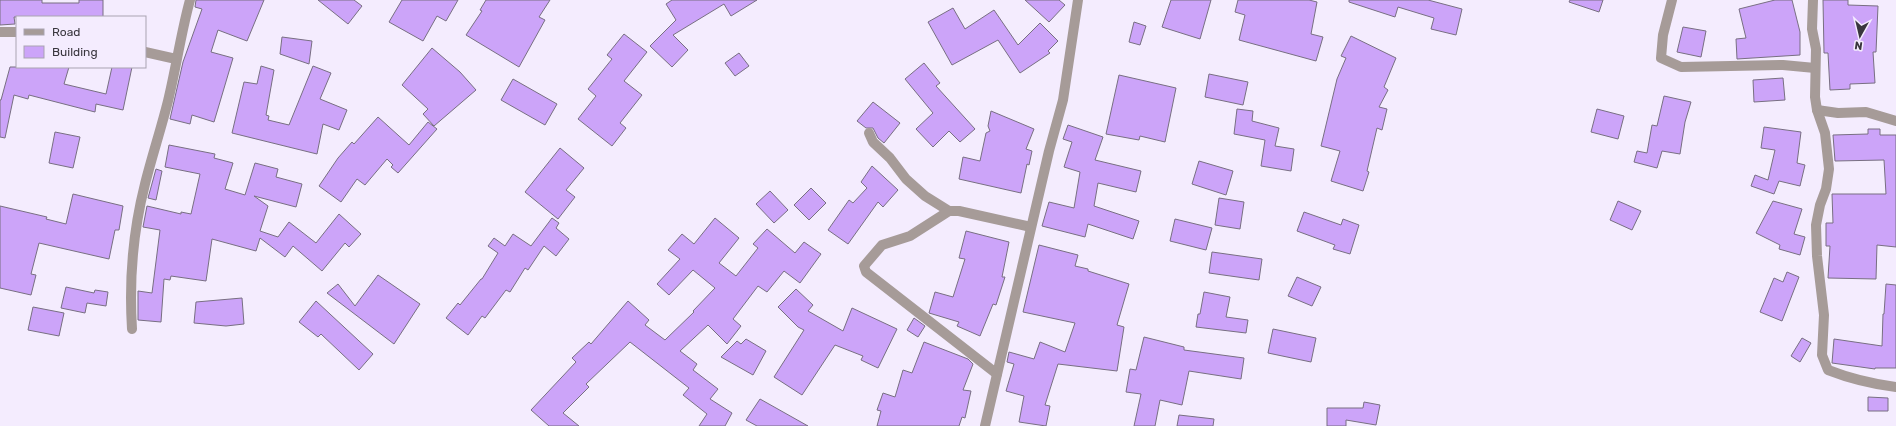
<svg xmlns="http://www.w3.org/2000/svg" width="1896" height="426" viewBox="0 0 1896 426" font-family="Rubik,sans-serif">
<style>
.building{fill:#cca4f9;stroke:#786f82}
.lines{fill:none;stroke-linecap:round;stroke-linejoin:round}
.street{stroke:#a69b98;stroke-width:10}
</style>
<rect width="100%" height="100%" fill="#f4ecfe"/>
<g class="building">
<polygon points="0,0 42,0 42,3 79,3 79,0 103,0 103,17 14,17 15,24 0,25"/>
<polygon points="196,0 264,0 247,41 218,30 211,52 233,58 214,122 192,115 190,124 170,119 183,62 202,9 195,7"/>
<polygon points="318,0 354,0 362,6 348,24"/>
<polygon points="402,0 458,0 446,21 437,16 423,41 389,22"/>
<polygon points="486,0 550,0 539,17 545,20 519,67 466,35 482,11 480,10"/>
<polygon points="672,0 757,0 731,16 724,4 673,35 688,50 672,67 650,46 676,20 666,4"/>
<polygon points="1025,0 1059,0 1065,5 1049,22"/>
<polygon points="1171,0 1211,0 1200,39 1162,27"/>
<polygon points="1238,0 1309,0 1317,2 1311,34 1323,37 1316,61 1239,40 1245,15 1235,12"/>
<polygon points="1349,0 1428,0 1462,9 1456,35 1431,29 1434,18 1398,7 1395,17 1349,2"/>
<polygon points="1570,0 1603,0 1599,12 1569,2"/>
<polygon points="1775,0 1792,0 1800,32 1800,55 1737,59 1736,39 1746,38 1739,9"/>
<polygon points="1823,0 1848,0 1848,5 1878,6 1876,52 1873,52 1875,83 1850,84 1850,89 1830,90 1828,53 1824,53"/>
<polygon points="953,8 965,29 994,10 1018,45 1040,23 1058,41 1048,51 1050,53 1020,73 998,40 952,65 928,22"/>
<polygon points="1134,22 1146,26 1140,45 1129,42"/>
<polygon points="1683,27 1706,31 1701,57 1677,52"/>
<polygon points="624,34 647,52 624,81 642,95 620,123 626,128 612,146 578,119 596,96 588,89 612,59 607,55"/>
<polygon points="1351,36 1396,58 1384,87 1388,90 1379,107 1387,109 1382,130 1377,128 1367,171 1369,172 1363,191 1331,181 1340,151 1321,146 1337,79 1346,58 1341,56"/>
<polygon points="282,37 312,41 309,64 280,54"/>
<polygon points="432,48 460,72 476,90 434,126 423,114 428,109 402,85"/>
<polygon points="739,53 749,66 735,76 725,63"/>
<polygon points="924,63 940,83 936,86 975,129 960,142 949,131 933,147 916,129 933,113 905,79"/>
<polygon points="261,66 274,70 266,115 269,116 268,120 289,125 313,66 331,73 320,99 347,110 339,130 323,124 317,154 232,133 244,82 257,84"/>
<polygon points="10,67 69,67 64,84 106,94 112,67 132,67 123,110 96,104 95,112 29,95 28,99 14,95 5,138 0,137 0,100 1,100"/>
<polygon points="1209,74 1248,82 1243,105 1205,97"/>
<polygon points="1119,75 1176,88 1165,142 1140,136 1139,140 1106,134"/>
<polygon points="1783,78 1785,100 1754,102 1753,80"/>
<polygon points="513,79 557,104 545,125 501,100"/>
<polygon points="1664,96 1691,102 1685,122 1680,154 1662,151 1657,168 1634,162 1637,151 1647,153 1652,125 1657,126"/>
<polygon points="873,102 900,123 884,143 878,138 873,128 866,128 857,121"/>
<polygon points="1237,109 1253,111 1252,121 1279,128 1275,146 1294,149 1291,171 1261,166 1265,140 1234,134"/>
<polygon points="1597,109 1624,116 1618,139 1591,132"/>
<polygon points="991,111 1034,129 1026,149 1032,151 1029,165 1027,164 1021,193 959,179 963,157 980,161 986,133 990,131 988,126"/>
<polygon points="378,117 409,145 428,122 437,129 398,173 391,167 393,165 387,159 365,185 357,179 341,202 319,186 338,158 352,142 354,144"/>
<polygon points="1068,125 1103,137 1095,160 1141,171 1136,192 1098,183 1094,206 1139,221 1133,239 1088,224 1085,237 1042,226 1049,202 1074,208 1080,172 1064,167 1072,142 1063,139"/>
<polygon points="1764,127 1801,132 1797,163 1805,165 1800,186 1779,181 1774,194 1751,186 1755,175 1768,180 1775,150 1761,148"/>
<polygon points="1868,129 1880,129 1880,135 1896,135 1896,247 1877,245 1876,279 1828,278 1830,246 1826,246 1826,223 1833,223 1832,194 1886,194 1884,160 1835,161 1833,135 1868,134"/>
<polygon points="55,132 80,137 73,168 49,163"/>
<polygon points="169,145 215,154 214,158 233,163 225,189 245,195 255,163 278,169 276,177 302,184 296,207 254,196 268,206 260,231 278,237 289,222 316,243 339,214 361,234 349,247 345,243 322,271 293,246 285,257 260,238 256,251 212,239 206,281 171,276 170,280 164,279 161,322 138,320 138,291 152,293 160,230 143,227 147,206 181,214 181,212 191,214 200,174 165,167"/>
<polygon points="560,148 584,168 566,190 575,197 558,219 525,192"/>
<polygon points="1199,161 1233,171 1226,195 1192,184"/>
<polygon points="872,166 898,190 883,207 878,202 848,244 828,230 849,200 853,203 867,188 861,182"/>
<polygon points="156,169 162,171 156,200 148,198"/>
<polygon points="811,188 826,203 809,220 794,205"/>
<polygon points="770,191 788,210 774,223 756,204"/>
<polygon points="73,194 123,206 119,230 115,230 109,259 39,243 31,274 36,275 31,295 0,288 0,206 47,217 46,219 66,224"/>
<polygon points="1219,198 1244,202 1240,229 1215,225"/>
<polygon points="1618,201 1641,211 1632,230 1610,220"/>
<polygon points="1773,201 1802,209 1794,234 1805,237 1800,255 1779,249 1780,245 1756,233"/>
<polygon points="1304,212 1341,225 1343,219 1359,225 1350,254 1333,249 1335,245 1297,231"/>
<polygon points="552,218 559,223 556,228 569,239 556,256 544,246 528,270 525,268 510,292 506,290 485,318 482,316 468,335 446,318 458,303 460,305 481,279 482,279 498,253 488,246 494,238 505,246 513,234 531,246"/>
<polygon points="715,218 739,238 719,263 736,276 758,248 753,244 767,229 795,253 804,242 821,254 800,283 784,271 767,292 758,286 733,319 741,326 727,344 708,325 680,351 697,364 693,370 718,389 710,399 732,413 725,426 699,426 707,414 683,395 689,388 630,342 586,384 589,387 563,413 579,426 549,426 531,410 576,362 572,358 589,342 591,344 628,301 649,320 645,325 665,340 694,312 693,311 715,288 693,270 669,295 657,284 680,259 668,250 682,234 694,244"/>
<polygon points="1175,219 1212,228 1206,250 1170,241"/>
<polygon points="966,231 1009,242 1002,277 1005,277 996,305 993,304 980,336 957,326 959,322 929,313 935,292 953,297 965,259 959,258"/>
<polygon points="1039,245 1078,255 1075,266 1088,269 1088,271 1129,284 1117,325 1124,327 1117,371 1058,364 1045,405 1050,406 1046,426 1019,422 1024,396 1006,391 1014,364 1007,362 1009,352 1034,359 1040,342 1065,352 1075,323 1023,312"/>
<polygon points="1212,252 1262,259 1259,280 1209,273"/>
<polygon points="1787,272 1799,277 1782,321 1760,312 1774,278 1783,282"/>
<polygon points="378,275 420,304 394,344 327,293 338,284 355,306"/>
<polygon points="1297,277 1321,287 1312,306 1288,296"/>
<polygon points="1886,284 1896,285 1896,368 1875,368 1875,369 1832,363 1834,339 1882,346 1883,314 1884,314"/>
<polygon points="66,287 94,293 95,290 108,292 106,306 87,303 85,313 61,308"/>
<polygon points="796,289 813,305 808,311 843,331 852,308 897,329 878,368 861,360 863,356 835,345 802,395 774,377 804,330 798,327 778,307"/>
<polygon points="1204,292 1230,297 1226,317 1248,320 1246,333 1196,327 1198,314 1200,314"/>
<polygon points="242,298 244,324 226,326 194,323 196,302"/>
<polygon points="316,301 373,354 359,370 321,334 318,337 299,322"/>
<polygon points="33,307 64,313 59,336 28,330"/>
<polygon points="914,318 925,326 918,337 907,330"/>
<polygon points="1273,329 1316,338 1311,362 1268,353"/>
<polygon points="1144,337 1184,347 1184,350 1244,358 1241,379 1189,371 1182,405 1160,400 1155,426 1134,426 1141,394 1126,392 1130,369 1136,370"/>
<polygon points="1802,338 1811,343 1800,362 1791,356"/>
<polygon points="746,339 766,351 753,375 721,357 737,341 741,344"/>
<polygon points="924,342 968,359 973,364 963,390 971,391 965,418 962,417 959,426 877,426 881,411 877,410 883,393 895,397 903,370 912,373"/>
<polygon points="1868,397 1888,398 1888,411 1868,411"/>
<polygon points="760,399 808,426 757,426 746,420"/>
<polygon points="1364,402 1380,405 1376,425 1346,420 1346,426 1327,426 1327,408 1363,408"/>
<polygon points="1179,415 1214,419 1213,426 1177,426"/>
</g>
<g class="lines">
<g class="street">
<polyline points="1672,0 1663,35 1661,58 1681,67 1783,65 1815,68"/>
<path d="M1813,0L1812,29L1816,49L1815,97L1817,110L1825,133L1829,169L1826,189L1820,205L1816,225L1817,256L1824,315L1822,355L1828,370C1851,379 1872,384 1896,387"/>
<polyline points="0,32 17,32"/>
<polyline points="145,52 176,59"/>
<polyline points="1817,110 1838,113 1866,112 1896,121"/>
<polyline points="869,133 873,142 890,158 906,179 925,196 949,211"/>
<path d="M132,329C129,281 133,231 145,184C152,156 161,129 168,101C176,68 181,33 190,0"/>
<polyline points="997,374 866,272 864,266 882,245 910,236 949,211 959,211 1031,227"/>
<polyline points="985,426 1049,151 1063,100 1078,0"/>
</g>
</g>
<rect x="16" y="16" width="130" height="52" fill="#f4ecfe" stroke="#a9a3b1"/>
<rect x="24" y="29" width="20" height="6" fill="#a69b98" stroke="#a9a3b1"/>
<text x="52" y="36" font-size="12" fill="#39363e">Road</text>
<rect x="24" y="46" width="20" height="12" fill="#cca4f9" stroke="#a9a3b1"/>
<text x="52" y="56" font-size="12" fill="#39363e">Building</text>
<g transform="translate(1860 36) rotate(188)" stroke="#f4ecfe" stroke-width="3" paint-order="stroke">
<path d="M0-3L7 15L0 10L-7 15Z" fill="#39363e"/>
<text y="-6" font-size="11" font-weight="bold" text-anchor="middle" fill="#39363e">N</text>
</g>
</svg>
